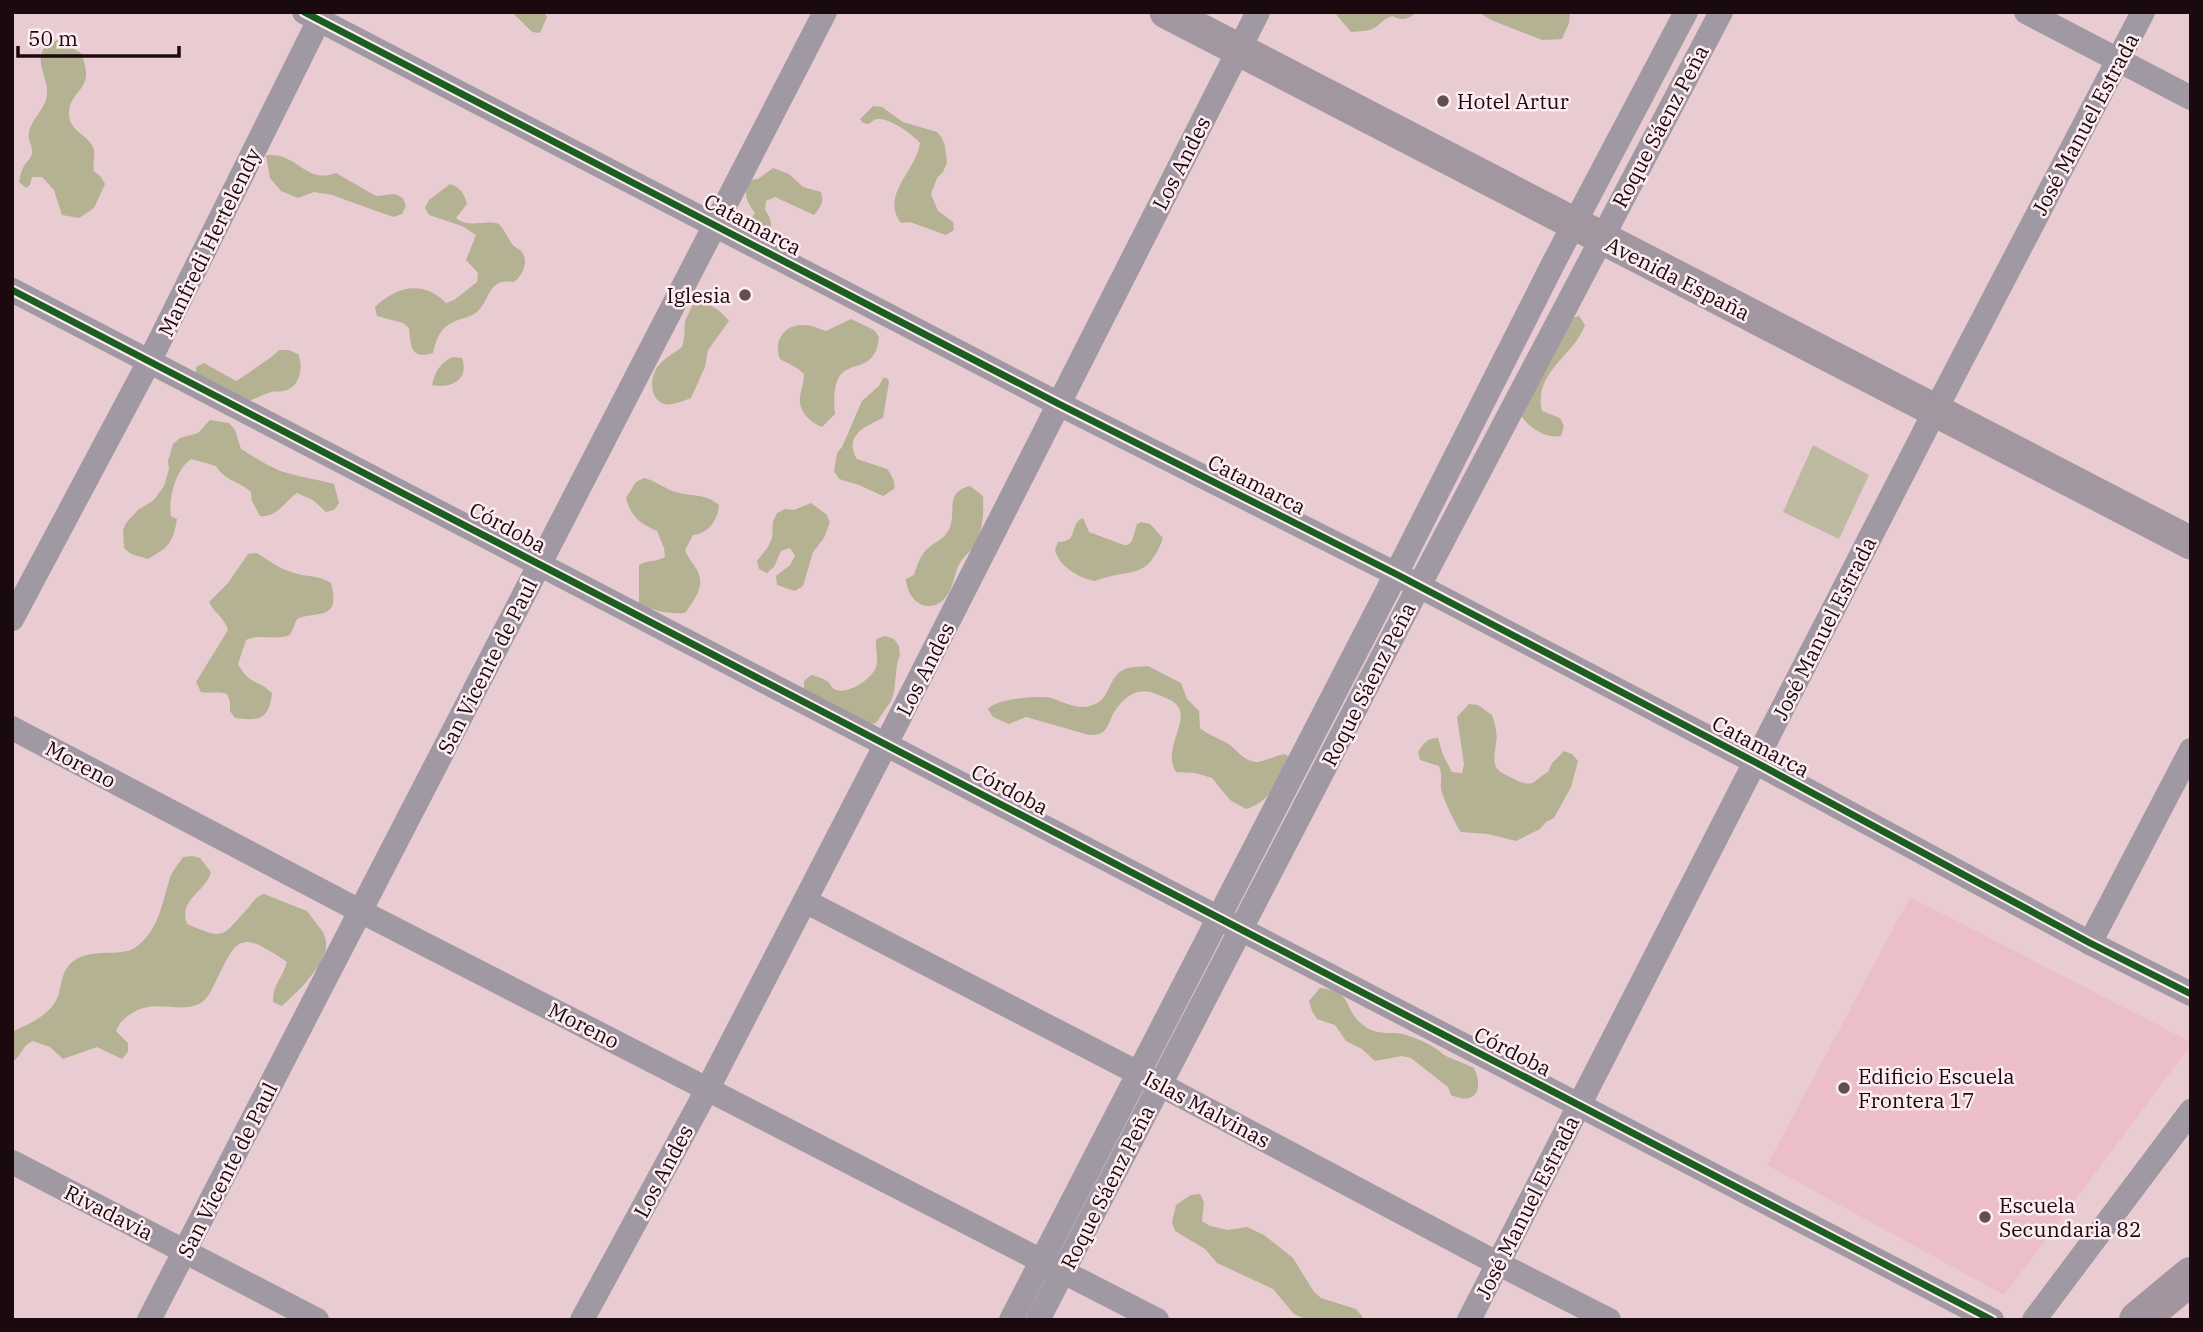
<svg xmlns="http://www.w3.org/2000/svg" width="2203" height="1332" viewBox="0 0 2203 1332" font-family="'IBM Plex Serif',serif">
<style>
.built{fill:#ebbec9}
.green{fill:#bebaa2}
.forest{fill:#b4b293}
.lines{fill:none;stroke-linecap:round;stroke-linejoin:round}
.street{stroke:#a098a2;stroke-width:24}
.secondary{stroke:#a297a0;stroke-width:33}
.highway{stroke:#a2959f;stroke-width:38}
.cycleway-casing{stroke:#fdecf0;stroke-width:11}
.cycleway{stroke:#1b5e20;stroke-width:7}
.poi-dot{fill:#624d53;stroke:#fdecf0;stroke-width:2.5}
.labels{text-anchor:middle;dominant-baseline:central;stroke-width:5;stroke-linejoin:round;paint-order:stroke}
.poi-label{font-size:21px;fill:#1a090e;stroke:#fdecf0;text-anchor:start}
.street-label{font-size:21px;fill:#1a090e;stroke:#fdecf0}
</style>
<rect width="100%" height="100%" fill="#e8ccd2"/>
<polygon class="built" points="1910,897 2191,1042 2191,1045 2004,1295 1767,1165"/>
<polygon class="green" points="1813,445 1869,475 1839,539 1783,512"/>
<g class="forest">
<polygon points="512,12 544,12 547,17 540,33 532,32"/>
<path d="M1334,12H1417C1408,20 1402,21 1392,16C1384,19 1382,22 1376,27C1369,32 1359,31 1351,32Z"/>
<polygon points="1478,12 1570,12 1570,13 1569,23 1562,39 1542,40 1491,20"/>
<path d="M60,40L82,54C84,62 88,73 85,81C79,95 69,97 69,115C70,130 85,134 92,145C97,153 92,163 94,171L101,177L105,184L94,208L79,218L62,215L54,190L42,177H32L30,185L26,188L19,182C20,177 21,171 24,166C27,161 31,159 32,153C33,145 27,140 29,132C32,118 47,108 47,93C48,81 39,69 41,56C43,45 51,41 60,40Z"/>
<path d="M873,106L882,107L903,122L937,132L942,138L945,146L947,163L943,172L937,178L931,194L938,211L953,222L954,230L946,235L910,222L901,223C880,194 916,172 920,143C914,135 889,118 879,119C873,119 873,121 869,124L863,123L860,119Z"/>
<path d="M266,155C272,155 278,155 283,157C304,165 311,182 336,173L376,196L395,194L403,198L406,206L402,214L393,217L332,195L314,192L298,198L281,191L270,178Z"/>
<path d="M773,168L789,174L803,187L821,192C824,202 821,207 814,215L775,197L766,201L765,210C772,219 772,225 769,235L761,239C748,233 746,224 755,213C746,200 743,195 749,180L758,179Z"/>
<path d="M450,184C461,188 464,193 467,204L456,218C470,229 483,219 499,224C505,230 507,237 512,244C514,247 518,248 521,251C530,261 522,276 514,282C485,277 491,304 474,314C469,317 463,318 458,320C441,326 437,337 433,353C410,360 411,346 409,328L403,323L377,316L375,307C397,286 423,280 446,303L454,300L477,282L478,273L466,260L476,235L462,226L429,215L425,208L429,200Z"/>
<path d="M701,302C713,305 722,312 729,321L708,350L705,367L691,398C683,401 672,406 664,404C648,398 650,375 659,365C665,358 674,353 682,347L684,339L685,321L693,304Z"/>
<path d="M1579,316L1585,325C1574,356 1533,372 1542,411L1560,418L1564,426L1561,436C1545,439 1525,426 1519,411L1558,321Z"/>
<path d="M851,319L874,330L879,337C875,375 849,358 838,379C833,390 834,403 835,414L822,427C810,422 798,411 800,397C801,389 804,383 804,374L797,368L780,359C773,341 784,324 804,325C812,325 819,329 826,331Z"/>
<path d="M279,350H289L298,354C304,366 300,389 283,391C279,392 275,391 271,392C264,394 257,398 249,401L196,376V367L204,363L236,381C240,379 277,354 279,350Z"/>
<path d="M453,357L462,358C470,380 450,389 432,385C435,371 441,362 453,357Z"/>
<path d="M883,378H887L889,382L883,418C866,426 843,435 857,459L887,469C891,474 896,483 894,489L883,496L859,485L839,479L834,471L837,453L842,447L862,401L879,386Z"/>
<path d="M210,420L229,423L235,430L241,449C256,458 273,470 291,474C305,478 320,480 334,484L339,503L334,510L326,512L313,500L297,493C284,502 277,518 260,516L252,501L251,492C239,481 225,481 216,466L191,459C176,469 168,499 171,516L177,519C173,543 169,547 148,559L131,554L124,548L123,530L126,523L138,510L154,500L164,486L169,469L168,461L173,444L180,438L198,433Z"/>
<path d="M644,478C656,481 665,489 676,492C692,497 705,493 719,505C718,520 708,534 693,535L685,550C688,558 693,563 697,570C706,586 694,600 685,613C670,614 652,611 639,604V565C648,560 656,562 665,557L664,548L657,531C639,523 632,518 626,498L636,482Z"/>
<path d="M970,486L983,496C984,514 983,534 972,549C968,553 964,557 961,561C954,572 954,587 946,597C929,617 907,601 906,579L914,575C917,566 920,556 926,550C935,541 946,539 950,527C956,511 945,492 970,486Z"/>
<polygon points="811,503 826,514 830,522 824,538 813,552 803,586 795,591 777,585 776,576 790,565 795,556 790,548 781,551 774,567 767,573 759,569 757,561 768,547 772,538 773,521 777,513 785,509 794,510"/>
<path d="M1083,518L1089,532L1124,545H1128L1132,541L1137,524L1141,522L1150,524L1163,538C1147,582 1131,567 1095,581C1078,578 1059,566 1055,550L1058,542C1080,542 1068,524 1083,518Z"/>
<path d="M257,553C269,561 283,571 298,574C310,577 320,576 331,583C341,622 318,610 297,619L290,635C275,641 260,633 246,640L238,664C250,686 257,678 272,693C269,720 259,721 235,718L230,711V702L227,694C218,691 211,694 201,692L196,682L228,630C224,617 214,613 209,602L228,583L248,554Z"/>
<path d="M885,636L894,639L899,646L900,655L897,664L894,692L891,701L876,723L868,725L859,723L827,700L818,699L804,690V681L811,675C816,676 822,678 827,681C830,683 831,687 834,689C847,696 872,679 876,667C879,658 875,649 876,639Z"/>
<path d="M1148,666L1181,683L1187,699L1199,711L1200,728C1209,736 1220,738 1230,745C1237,751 1247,763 1258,762C1267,761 1276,755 1285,754L1291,759C1280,779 1269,803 1246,809L1230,800L1212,778L1195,773L1176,772C1161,748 1192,720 1176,704C1171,699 1161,696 1156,694C1137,685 1121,699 1112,716C1110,721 1108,727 1104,731C1100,735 1094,735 1089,735L1026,717L1009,724L993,717L988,709C995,699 1039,695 1051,698C1061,701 1072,707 1083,707C1111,705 1105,683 1121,671C1128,666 1140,667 1148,666Z"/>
<path d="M1469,704L1478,705L1492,715C1495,724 1498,734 1496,743C1492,770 1494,769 1518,781C1523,783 1529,785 1534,782C1539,779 1542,775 1548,772L1552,763L1564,751L1572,754L1578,761L1571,787L1554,818L1546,822L1540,829L1516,841L1488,834L1461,832C1456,826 1442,796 1441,789C1440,780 1443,775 1439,766L1420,760L1418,752C1424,743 1427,738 1438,738L1443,755L1452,772L1462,773L1464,764L1457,717Z"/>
<path d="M192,856L200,858L211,872C206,892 178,899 187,924C225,940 221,938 248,908C254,901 255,897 264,894L307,911L323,932L326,941V950L319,966L302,987L282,1006L273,1002C272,986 283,977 287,962C238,929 238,937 214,985C211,991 208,998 202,1002C181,1016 155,996 129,1015C123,1020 119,1023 116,1031L128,1043V1052L122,1059L97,1047L63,1059L50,1047L33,1041C21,1046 22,1056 12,1062V1032C29,1024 51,1015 58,996C61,986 62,973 69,965C87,945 119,959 136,947C160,930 162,901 171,875C174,869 179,863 183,857Z"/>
<path d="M1320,988C1355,992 1342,1009 1363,1025C1373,1033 1382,1033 1393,1033C1406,1033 1424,1041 1435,1048C1440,1051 1443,1055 1448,1057C1457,1061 1466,1064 1474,1068C1484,1089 1476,1106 1451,1095L1448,1087L1411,1058L1402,1056L1375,1061L1362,1049L1346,1041L1335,1025L1317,1019L1312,1011L1309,1001Z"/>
<polygon points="1200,1194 1204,1202 1202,1221 1210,1226 1228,1230 1247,1227 1264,1235 1293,1258 1314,1292 1321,1298 1356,1309 1362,1316 1362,1320 1307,1320 1294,1314 1273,1289 1217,1263 1205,1249 1175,1231 1172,1222 1176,1205 1191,1195"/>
</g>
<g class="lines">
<g class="street">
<polyline points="304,12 1059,404 1396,574 1755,762 2090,943 2191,994"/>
<polyline points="2026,12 2191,98"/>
<polyline points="12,290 1992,1320"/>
<polyline points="12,619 150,360 323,12"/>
<polyline points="12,728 360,911 1157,1320"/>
<polyline points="805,901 1138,1073 1497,1263 1609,1320"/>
<polyline points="2090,943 2191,750"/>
<polyline points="12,1162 317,1320"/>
<polyline points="149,1320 825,12"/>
<polyline points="582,1320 708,1088 886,744 1258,12"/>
<polyline points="1011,1320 1396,574 1554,262 1686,12"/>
<polyline points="1038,1320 1419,586 1721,12"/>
<polyline points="1469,1320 1935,411 2143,12"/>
<polyline points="2034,1320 2191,1111"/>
</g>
<polyline class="secondary" points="1166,12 2191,543"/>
<polyline class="highway" points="2138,1320 2191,1276"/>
<defs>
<g id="cycleway">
<polyline points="304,12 1059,404 1396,574 1755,762 2090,943 2191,994"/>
<polyline points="12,290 1992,1320"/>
</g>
</defs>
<use href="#cycleway" class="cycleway-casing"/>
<use href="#cycleway" class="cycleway"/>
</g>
<g class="poi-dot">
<circle cx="1443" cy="101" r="7"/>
<circle cx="745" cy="295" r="7"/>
<circle cx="1844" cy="1088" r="7"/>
<circle cx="1985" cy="1217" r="7"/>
</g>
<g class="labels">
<g class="poi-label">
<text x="1457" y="101">Hotel Artur</text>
<text x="731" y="295" text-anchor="end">Iglesia</text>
<text x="1858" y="1076">Edificio Escuela<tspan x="1858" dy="24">Frontera 17</tspan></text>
<text x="1999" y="1205">Escuela<tspan x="1999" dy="24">Secundaria 82</tspan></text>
</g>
<g class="street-label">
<text transform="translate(2085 124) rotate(-62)">José Manuel Estrada</text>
<text transform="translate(1660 126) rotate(-62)">Roque Sáenz Peña</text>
<text transform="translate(1181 163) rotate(-63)">Los Andes</text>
<text transform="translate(753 224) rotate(28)">Catamarca</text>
<text transform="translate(209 242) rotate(-64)">Manfredi Hertelendy</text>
<text transform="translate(1678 278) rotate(27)">Avenida España</text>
<text transform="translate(1257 484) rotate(27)">Catamarca</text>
<text transform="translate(508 527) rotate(28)">Córdoba</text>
<text transform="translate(1824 628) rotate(-63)">José Manuel Estrada</text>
<text transform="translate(487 666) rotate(-63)">San Vicente de Paul</text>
<text transform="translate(925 669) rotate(-63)">Los Andes</text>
<text transform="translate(1368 684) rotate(-63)">Roque Sáenz Peña</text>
<text transform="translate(1761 746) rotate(28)">Catamarca</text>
<text transform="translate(81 764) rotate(28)">Moreno</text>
<text transform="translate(1010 789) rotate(28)">Córdoba</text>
<text transform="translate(584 1025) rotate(27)">Moreno</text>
<text transform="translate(1513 1051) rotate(27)">Córdoba</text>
<text transform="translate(1207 1109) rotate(28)">Islas Malvinas</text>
<text transform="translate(227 1170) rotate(-63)">San Vicente de Paul</text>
<text transform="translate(663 1171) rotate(-62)">Los Andes</text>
<text transform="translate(1107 1187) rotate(-63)">Roque Sáenz Peña</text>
<text transform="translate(1527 1207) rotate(-63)">José Manuel Estrada</text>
<text transform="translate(109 1212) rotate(27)">Rivadavia</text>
</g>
</g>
<rect width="2203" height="1332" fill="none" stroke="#1a090e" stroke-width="28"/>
<path d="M18 46v10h161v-10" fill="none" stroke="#1a090e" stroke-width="3.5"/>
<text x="28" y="46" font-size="21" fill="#1a090e" stroke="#fdecf0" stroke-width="5" paint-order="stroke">50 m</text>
</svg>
